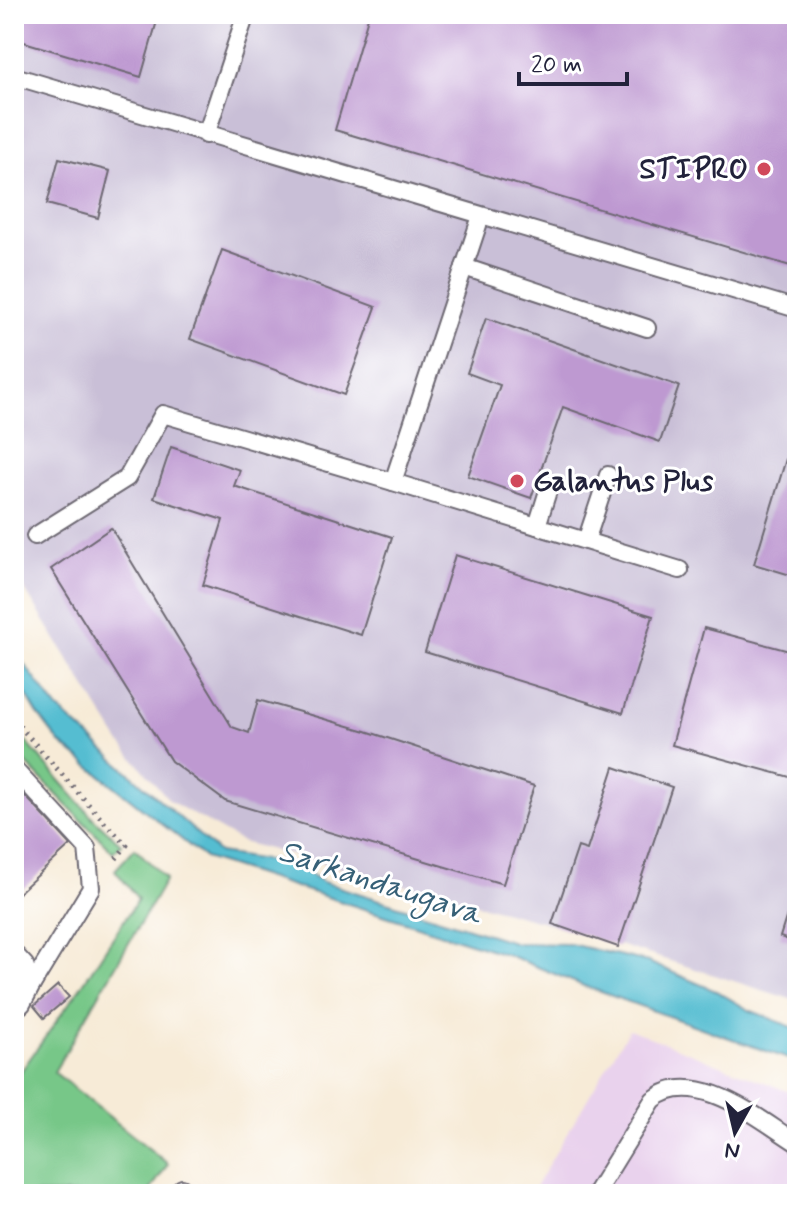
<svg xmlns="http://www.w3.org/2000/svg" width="811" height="1208" viewBox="0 0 811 1208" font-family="Mynerve,sans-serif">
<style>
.built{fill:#e9d2ed}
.industrial{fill:#c9bfd7}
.green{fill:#77c788;stroke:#4c7462;stroke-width:2}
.water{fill:#54bdd1;stroke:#3b7086;stroke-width:2}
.building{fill:#be99d1}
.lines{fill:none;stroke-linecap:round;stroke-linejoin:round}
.lane-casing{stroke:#6d6872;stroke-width:20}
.path{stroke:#6d6872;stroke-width:5;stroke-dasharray:2 6;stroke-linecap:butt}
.lane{stroke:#fff;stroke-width:16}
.poi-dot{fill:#d1495b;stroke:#fff;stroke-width:3}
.labels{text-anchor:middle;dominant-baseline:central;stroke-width:6;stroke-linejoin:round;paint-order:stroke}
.poi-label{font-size:30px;font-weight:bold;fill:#22223b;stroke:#fff;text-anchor:end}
.water-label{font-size:32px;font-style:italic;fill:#366077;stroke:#fff}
</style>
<rect width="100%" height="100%" fill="#fff"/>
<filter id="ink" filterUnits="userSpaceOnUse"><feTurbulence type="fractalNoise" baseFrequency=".0125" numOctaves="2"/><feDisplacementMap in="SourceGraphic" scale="16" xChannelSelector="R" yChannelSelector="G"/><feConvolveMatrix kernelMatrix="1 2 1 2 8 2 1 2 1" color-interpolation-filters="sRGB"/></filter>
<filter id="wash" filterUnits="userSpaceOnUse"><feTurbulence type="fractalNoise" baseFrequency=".006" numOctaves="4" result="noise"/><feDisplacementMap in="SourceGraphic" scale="32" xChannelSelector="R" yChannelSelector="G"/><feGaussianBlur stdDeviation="1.8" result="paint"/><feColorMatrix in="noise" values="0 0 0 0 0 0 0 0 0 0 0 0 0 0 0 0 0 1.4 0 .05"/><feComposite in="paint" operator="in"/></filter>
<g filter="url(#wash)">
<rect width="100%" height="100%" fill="#f7ebd7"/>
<polygon class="built" points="629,1029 797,1095 797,1194 531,1194"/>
<polygon class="industrial" points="14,14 797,14 797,1001 552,924 242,842 170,801 119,741 14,572"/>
<g class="green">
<polygon points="14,728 93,818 121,844 113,852 14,751"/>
<polygon points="135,848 166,879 54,1072 168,1164 148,1194 14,1194 14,1081 80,988 138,899 115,870"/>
</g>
<polygon class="water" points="14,651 58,709 219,853 292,864 323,882 516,943 570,944 648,962 718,992 749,1010 797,1029 797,1062 584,986 508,955 205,858 60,743 37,713 14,674"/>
<g id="blocks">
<g class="building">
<polygon points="14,14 159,14 141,77 14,39"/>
<polygon points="369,14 797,14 797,268 335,130"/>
<polygon points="59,158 110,171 98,218 47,204"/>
<polygon points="222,250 376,307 344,395 190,339"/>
<polygon points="486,318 679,386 660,442 563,407 531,498 468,476 500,385 467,373"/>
<polygon points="171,447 240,470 234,486 392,537 361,635 203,585 223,520 154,498"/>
<polygon points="786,459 797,463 797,577 754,564"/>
<polygon points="111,528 232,727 249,733 258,700 366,731 534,786 503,884 225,801 171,761 51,569"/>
<polygon points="455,555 653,616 623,713 425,652"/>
<polygon points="704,628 797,653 797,779 672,745"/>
<polygon points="614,767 672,787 618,947 552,924 578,847 587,850"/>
<polygon points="14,784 71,845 14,897"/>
<polygon points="796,886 797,886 797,943 780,937"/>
<polygon points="58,985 69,997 44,1018 34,1006"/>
</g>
</g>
</g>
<g filter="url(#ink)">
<use href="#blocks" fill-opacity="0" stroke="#6d6872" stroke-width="2"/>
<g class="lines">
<defs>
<g id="lane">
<polyline points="14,76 797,309"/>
<polyline points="206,135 246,14"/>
<polyline points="481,216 393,482 680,570"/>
<polyline points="464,267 647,328"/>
<polyline points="537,526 547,494"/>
<polyline points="35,536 127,478 163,414 393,482"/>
<polyline points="586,541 608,475"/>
<polyline points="14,769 87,848 91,888 32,985"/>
<polyline points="14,953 25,965 32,985 22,1004 14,1011"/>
<polyline points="178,1194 182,1188"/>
<path d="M595,1194L653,1100C695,1065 760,1120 797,1143"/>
</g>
</defs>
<use href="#lane" class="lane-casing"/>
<polyline class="path" points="14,720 104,822 127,845 115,860"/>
<use href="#lane" class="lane"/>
</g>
</g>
<g class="poi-dot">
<circle cx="764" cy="169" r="8"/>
<circle cx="517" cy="481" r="8"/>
</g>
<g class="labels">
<g class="poi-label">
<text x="748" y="169">STIPRO</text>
<text x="533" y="481" text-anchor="start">Galantus Plus</text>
</g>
<g class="water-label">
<text transform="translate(380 883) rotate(18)">Sarkandaugava</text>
</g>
</g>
<rect width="811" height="1208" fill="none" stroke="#fff" stroke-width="48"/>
<g transform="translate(735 1132) rotate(188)" stroke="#ffffff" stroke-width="6" paint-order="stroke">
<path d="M0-6L14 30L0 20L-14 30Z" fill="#22223b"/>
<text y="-12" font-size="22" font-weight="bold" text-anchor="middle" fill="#22223b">N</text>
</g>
<path d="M519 72v12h108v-12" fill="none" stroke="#22223b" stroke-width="4"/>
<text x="531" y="72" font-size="24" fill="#22223b" stroke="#ffffff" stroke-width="6" paint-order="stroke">20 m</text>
</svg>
